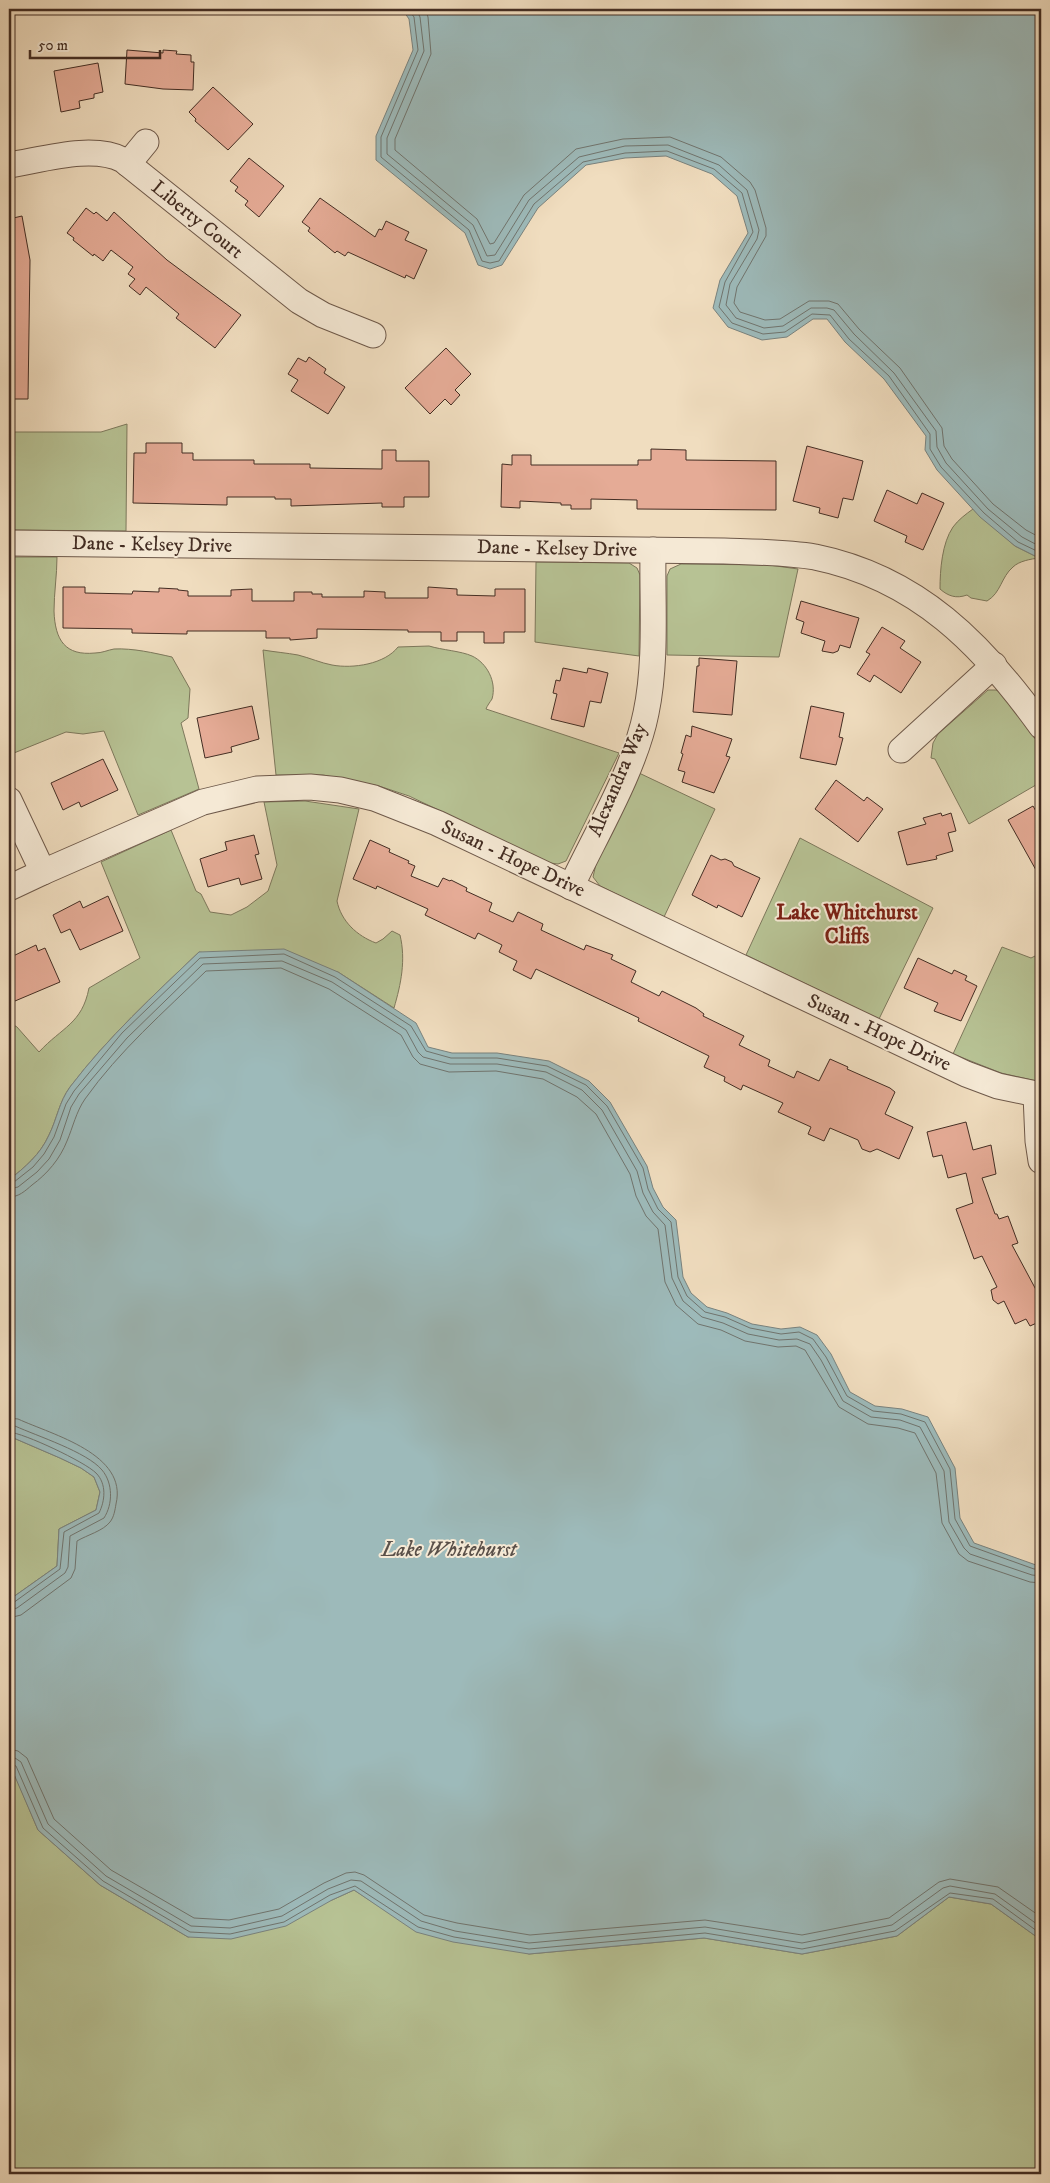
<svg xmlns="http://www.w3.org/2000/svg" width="1050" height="2183" viewBox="0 0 1050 2183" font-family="'IM FELL DW Pica',serif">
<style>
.green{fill:#b7c294;stroke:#7d785c}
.water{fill:#9dbaba;stroke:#79827e}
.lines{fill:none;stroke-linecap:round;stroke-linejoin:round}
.shore{stroke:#70746e;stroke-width:1}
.building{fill:#e5ab96;stroke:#432d23}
.minor-casing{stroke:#6e594a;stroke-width:27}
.minor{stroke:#f5e9d5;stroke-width:25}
.labels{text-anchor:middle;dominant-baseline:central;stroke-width:4;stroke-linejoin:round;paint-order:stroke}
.street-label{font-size:20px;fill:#432d23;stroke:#f5e9d5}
.neighbourhood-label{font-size:21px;font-weight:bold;fill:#7a1f14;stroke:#f5e9d5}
.water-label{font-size:21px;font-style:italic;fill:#5a5049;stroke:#f5e9d5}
</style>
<rect width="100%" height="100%" fill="#f0ddbf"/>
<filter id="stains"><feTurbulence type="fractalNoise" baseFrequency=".004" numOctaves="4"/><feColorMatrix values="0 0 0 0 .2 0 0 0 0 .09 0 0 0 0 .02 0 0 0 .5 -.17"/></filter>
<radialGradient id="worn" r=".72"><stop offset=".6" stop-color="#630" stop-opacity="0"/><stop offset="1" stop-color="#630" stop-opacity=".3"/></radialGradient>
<g class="green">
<polygon points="127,424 126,531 9,530 9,432 101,432"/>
<path d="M973,509L1015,546L1039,558C1031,559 1019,561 1013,567C1001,577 1001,593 987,601L971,598L967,595C956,599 948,596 940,589C940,570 942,543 953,527C958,520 966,514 973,509Z"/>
<path d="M9,557H57C57,575 54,593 54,611C55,640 65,656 95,653C102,653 108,650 114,649C133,648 154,653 172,657L190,689L188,718L181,723L199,789L138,815L104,731L83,734L66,732L9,755Z"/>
<polygon points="536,562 629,563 637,568 640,575 639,656 535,642"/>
<polygon points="681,564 769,565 798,569 779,657 667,655 667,576 670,569"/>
<path d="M429,646C442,650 461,651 472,656C487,663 497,682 492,699C490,702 487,706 486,709L619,753L566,861L558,864L550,863L409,796L379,786L323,775H276L263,650C275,652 287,653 298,655C310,658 321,663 332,665C353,669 385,664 398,647Z"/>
<polygon points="988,690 996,690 1002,693 1041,747 1041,782 969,824 935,759 931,758 933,743 938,734"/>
<polygon points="639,773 715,809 664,917 600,886 593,877 596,864"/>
<path d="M305,801L359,809L337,901C341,921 357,936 376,943L383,939L392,931L400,935C406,960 401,984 394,1008L338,972L199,952C154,995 108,1037 70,1087C59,1102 57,1119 49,1135C40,1155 25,1167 9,1180V1022L17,1027L39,1052C62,1027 82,1024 89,988L140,958L101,862L171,830L196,891L201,894L210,912L231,915L247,907L268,891L277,865L264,802Z"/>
<polygon points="800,838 933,908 879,1019 746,955"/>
<polygon points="1002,947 1031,958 1041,953 1041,1082 1001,1073 953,1054"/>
<polygon points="9,1436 60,1458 81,1468 94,1477 100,1492 96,1510 59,1529 57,1566 9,1600"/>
<polygon points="9,1761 38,1830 100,1885 188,1937 332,1900 354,1890 377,1905 529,1954 704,1938 802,1954 897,1936 949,1897 991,1904 1041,1940 1041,2174 9,2174"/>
</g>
<g class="water">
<polygon points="402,9 1041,9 1041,559 1015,546 980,517 937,470 925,450 926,436 884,379 845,342 827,319 813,319 787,337 762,340 728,327 713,308 720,280 748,233 737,196 712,174 666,156 625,158 586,165 538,208 502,265 490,269 478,265 465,233 376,160 376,136 413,50 409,19"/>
<path d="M284,949L338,972L416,1023L428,1047L452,1053H497L549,1061L589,1081L610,1102L647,1166L653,1188L663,1207L676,1220L683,1277L691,1293L707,1307L727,1313L752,1324L781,1329L800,1327L817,1335L831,1354L850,1392L875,1406L902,1409L928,1417L955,1468L960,1518L974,1543L1036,1565L1041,1564V1940L991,1904L949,1897L897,1936L802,1954L704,1938L529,1954L453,1942L416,1932L354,1890L332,1900L286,1926L231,1939L188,1937L100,1885L38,1830L10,1765L9,1600L57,1566L59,1529L96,1510L100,1492L94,1477L81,1468L60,1458L9,1436V1180C25,1167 40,1155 49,1135C57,1119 59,1102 70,1087C108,1037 154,995 199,952Z"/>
</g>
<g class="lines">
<g class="shore">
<polyline points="408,9 414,17 418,50 381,137 381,157 469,230 482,261 490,263 499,261 534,204 583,162 625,153 667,151 714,169 742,193 753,232 725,282 719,307 732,323 763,334 785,332 812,314 830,315 849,339 889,376 930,434 930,449 941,467 984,513 1018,542 1041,553"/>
<polyline points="416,9 420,17 424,51 387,138 387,154 473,225 487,256 495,255 529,200 579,157 625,146 668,145 719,165 747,190 759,230 757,239 730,284 726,305 736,318 764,328 783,326 811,308 827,308 834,310 854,334 894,373 936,431 937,447 946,463 988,509 1022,537 1041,547"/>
<polyline points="425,9 428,17 431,54 395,139 395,150 477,219 490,244 494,243 524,195 576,149 623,139 670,137 721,157 750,182 755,190 766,228 766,236 737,287 734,303 740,312 765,320 780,319 809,301 829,301 838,304 859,329 900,368 942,428 944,446 952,459 993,504 1026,530 1041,538"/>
<polyline points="9,1183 14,1182 33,1167 44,1154 54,1137 66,1104 74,1091 122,1033 200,958 284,954 335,977 411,1026 426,1051 451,1058 497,1058 547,1066 586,1085 607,1106 643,1168 648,1189 658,1209 671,1222 678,1277 687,1296 705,1312 725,1317 750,1328 781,1334 799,1332 813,1339 826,1357 847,1396 873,1411 901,1414 925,1422 950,1469 955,1519 970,1546 1034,1569 1041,1569"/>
<polyline points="9,1189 18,1187 37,1172 49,1159 60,1140 71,1107 79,1094 127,1038 203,964 282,961 332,982 406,1030 418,1052 423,1057 450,1064 497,1064 546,1072 582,1090 602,1110 637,1171 643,1193 653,1212 665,1225 672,1278 683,1301 702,1317 723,1323 748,1334 779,1340 797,1339 810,1344 821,1360 843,1401 871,1417 900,1420 920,1427 944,1471 949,1522 964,1548 970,1554 1032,1575 1041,1576"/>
<path d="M9,1197C19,1197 25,1191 32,1185C47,1174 60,1159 67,1141C73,1127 76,1112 85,1099C119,1051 164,1012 206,971L281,968L329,989L401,1035L413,1057L420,1064L449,1072L496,1071L543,1079L577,1097L596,1114L630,1174L636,1196L646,1216L658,1229L665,1282L676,1305L698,1324L721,1330L745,1341L778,1347L796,1346L805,1350L839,1407L868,1424L898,1428L915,1433L936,1473L942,1523L959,1554L968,1561L1030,1582L1041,1583"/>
<path d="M9,1418L18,1419C53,1435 128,1454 116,1504C115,1510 114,1517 110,1522C103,1531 87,1535 77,1541L75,1569L71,1578L21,1615L9,1618"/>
<path d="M9,1425L15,1426C37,1436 87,1452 102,1470C113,1483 113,1504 104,1518L70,1536L68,1567L65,1573L17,1608L9,1610"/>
<path d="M9,1432C24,1433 85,1462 96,1473C107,1484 105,1501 99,1513L64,1532L60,1569L13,1603L9,1604"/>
<polyline points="9,1749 18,1751 27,1758 54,1819 111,1870 194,1918 229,1920 279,1909 324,1883 346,1873 355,1872 364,1875 424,1915 457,1923 530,1935 705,1920 802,1935 889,1918 939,1882 950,1879 998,1887 1041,1917"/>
<polyline points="9,1757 15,1758 21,1762 48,1824 106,1876 191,1926 230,1928 282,1916 328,1889 351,1880 361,1881 421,1921 455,1931 529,1943 705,1927 802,1943 892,1925 943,1888 950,1886 995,1894 1041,1927"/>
<polyline points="9,1763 16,1766 43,1828 103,1881 190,1932 230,1934 284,1922 330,1895 355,1886 418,1927 454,1937 529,1949 705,1933 802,1949 895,1931 950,1893 993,1899 1041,1934"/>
</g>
</g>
<g class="building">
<polygon points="127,50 163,53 163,50 177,51 176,54 191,55 191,62 194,62 193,90 163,89 125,84"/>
<polygon points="98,63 103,92 94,94 94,98 79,101 80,108 61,112 54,71"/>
<polygon points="213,87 253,124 228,150 195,121 196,119 189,112"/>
<polygon points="249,158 284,186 259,217 245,205 248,201 235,191 238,187 230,181"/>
<polygon points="320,198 375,237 379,229 382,230 386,221 409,232 405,240 427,250 414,279 406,275 405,278 348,252 345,256 337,251 335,253 308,231 310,228 302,222"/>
<polygon points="86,208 94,214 96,212 107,221 114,212 167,260 241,315 215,348 176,318 179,314 146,287 140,295 129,286 135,279 128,274 133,267 111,250 103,261 94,254 93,256 73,240 74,238 67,233"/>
<polygon points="22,216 30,260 28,399 9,399 9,219"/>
<polygon points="446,348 471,374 455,390 460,395 451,405 445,399 430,414 405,388"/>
<polygon points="309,357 326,369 324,373 345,387 328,414 291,391 298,380 288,374 298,358 306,362"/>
<polygon points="146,443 182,443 182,453 193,453 193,460 254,460 254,464 310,464 310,468 382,469 382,450 396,450 396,461 429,461 429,497 404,497 404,507 382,507 382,503 291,506 291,499 275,499 275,497 227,497 227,505 133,503 134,453 146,453"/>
<polygon points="807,446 863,461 853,500 843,498 838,518 819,513 820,508 793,501"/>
<polygon points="651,449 686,450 686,460 776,461 776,510 637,509 637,500 591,499 591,509 571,509 571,505 561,505 561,503 520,501 520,508 501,507 502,464 512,465 512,455 531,455 531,465 638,465 638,460 651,460"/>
<polygon points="887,490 917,504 922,493 944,503 923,550 905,542 907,536 874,521"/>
<polygon points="63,587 85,587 85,593 132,594 133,591 159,592 159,588 178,589 178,590 188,591 188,596 231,596 231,590 252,589 252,601 294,601 294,592 312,592 312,594 322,594 322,597 364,597 364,591 385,592 385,598 428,598 428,587 457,589 457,595 495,596 495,589 525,589 525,632 504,632 504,643 484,643 484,632 457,632 457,641 441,641 441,632 408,632 408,630 317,629 317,638 290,640 290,638 266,638 266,631 187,631 187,634 132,633 132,629 63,628"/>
<polygon points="801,601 859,618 850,648 840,645 838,651 833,653 822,651 825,641 801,633 804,622 796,619"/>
<polygon points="882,627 905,641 900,648 921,662 901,693 874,675 870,682 857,674 870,654 866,652"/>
<polygon points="699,658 737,661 732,715 693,712 697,666 699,666"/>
<polygon points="563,668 587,673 588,668 608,673 601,703 590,701 584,727 551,719 557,694 553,693 556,680 560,681"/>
<polygon points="252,706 259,739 231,747 232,752 205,758 197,718"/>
<polygon points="811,706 844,713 839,737 843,738 836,765 800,758"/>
<polygon points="692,726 732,739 726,756 730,757 714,793 682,782 685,772 678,770 683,754 681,753 686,735 691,737"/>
<polygon points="103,759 118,790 81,807 79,802 63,810 51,783"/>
<polygon points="836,780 864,801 867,797 883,809 858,842 815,809"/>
<polygon points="1033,806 1041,820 1041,879 1008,820"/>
<polygon points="941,813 942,816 951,813 956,831 948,833 953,851 936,856 937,859 907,865 898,832 926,824 923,818"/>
<polygon points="254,835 259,854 255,855 262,879 241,885 239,878 208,887 200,859 227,850 225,842"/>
<polygon points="370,840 390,849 389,852 409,861 408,863 415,866 411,876 438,887 443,878 450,881 451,880 467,888 466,891 492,903 489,911 513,922 518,912 543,924 541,930 584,950 586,945 613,955 611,959 636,971 631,982 659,996 662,991 696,1008 704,1014 703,1016 744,1036 739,1045 770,1060 768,1066 794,1078 797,1071 819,1081 830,1059 848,1067 847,1069 890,1088 895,1092 885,1114 913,1127 899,1159 877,1149 870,1152 862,1149 858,1140 830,1128 824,1141 808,1134 811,1127 778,1112 783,1103 743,1085 741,1090 724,1081 725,1077 704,1067 709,1056 638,1021 639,1018 536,969 531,979 513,970 517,961 499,952 502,945 478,933 475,939 425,915 428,909 377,886 376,889 353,879"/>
<polygon points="711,855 721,860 725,859 732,862 734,866 760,878 742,917 718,905 717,908 692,895"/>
<polygon points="108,896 123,931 80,950 70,929 61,933 53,915 80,901 83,908"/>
<polygon points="36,945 38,951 45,948 60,982 15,1001 9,988 9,958"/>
<polygon points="918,958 952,974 954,970 967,976 965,980 977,986 961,1021 934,1011 938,1003 904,988"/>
<polygon points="966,1122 973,1150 991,1145 996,1174 982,1178 995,1214 997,1214 999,1219 1008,1216 1018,1243 1012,1245 1041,1299 1041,1321 1030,1326 1026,1319 1015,1324 1004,1301 998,1304 993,1300 991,1290 997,1287 982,1256 974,1259 956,1209 973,1203 966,1173 948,1178 942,1155 933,1157 927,1132"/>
</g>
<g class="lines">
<defs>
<g id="minor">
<polyline points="128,164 146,142"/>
<path d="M9,165C42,160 92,144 123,160L299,301L323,315L373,335"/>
<path d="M9,543L724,551C754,552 785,552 815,557C918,578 983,645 1041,726"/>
<polyline points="901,750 994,665"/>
<polyline points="9,800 43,872 203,802 257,789 310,787 340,790 374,798 437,823 966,1074 998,1086 1041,1095"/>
<path d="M571,887C596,834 635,769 646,713C657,660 652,604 653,550"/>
<polyline points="9,888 43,872"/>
<polyline points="1036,1095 1038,1141 1041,1161"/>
</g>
</defs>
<use href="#minor" class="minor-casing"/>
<use href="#minor" class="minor"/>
</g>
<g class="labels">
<g class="street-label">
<text transform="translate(197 220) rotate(39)">Liberty Court</text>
<text transform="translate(152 545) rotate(1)">Dane - Kelsey Drive</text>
<text transform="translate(557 549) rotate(1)">Dane - Kelsey Drive</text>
<text transform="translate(618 780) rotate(-67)">Alexandra Way</text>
<text transform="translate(513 859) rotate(25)">Susan - Hope Drive</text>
<text transform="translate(879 1033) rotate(25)">Susan - Hope Drive</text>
</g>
<g class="neighbourhood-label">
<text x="847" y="913">Lake Whitehurst<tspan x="847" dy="24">Cliffs</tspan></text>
</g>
<g class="water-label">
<text x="449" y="1550">Lake Whitehurst</text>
</g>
</g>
<rect width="1050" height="2183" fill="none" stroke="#f0ddbf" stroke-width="30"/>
<rect x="10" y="10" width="1030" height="2163" fill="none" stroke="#432d23" stroke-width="2.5"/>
<rect x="15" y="15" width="1020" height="2153" fill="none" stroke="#432d23"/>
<path d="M30 50v8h130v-8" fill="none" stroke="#432d23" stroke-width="2.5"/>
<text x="38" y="50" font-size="15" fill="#432d23" stroke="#f5e9d5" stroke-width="4" paint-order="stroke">50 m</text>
<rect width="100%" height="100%" filter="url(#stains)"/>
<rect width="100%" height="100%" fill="url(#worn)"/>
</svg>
